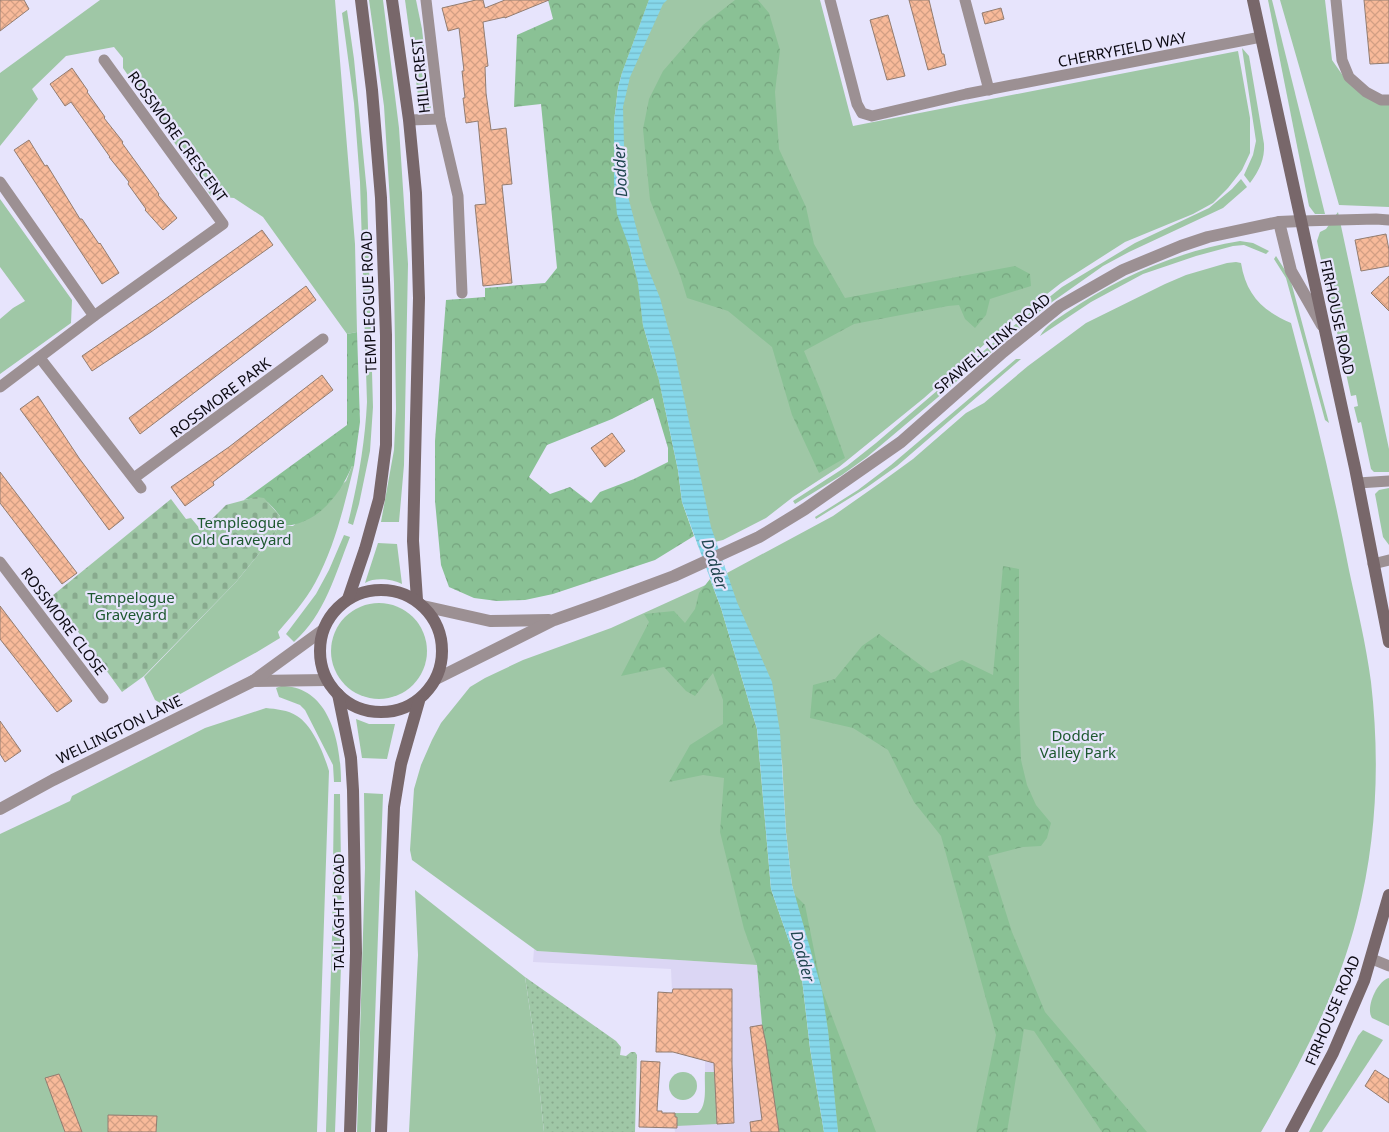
<svg xmlns="http://www.w3.org/2000/svg" width="1389" height="1132" viewBox="0 0 1389 1132" font-family="'Noto Sans',sans-serif">
<style>
.built{fill:#dbd6f4}
.green{fill:#9fc7a6}
.forest{fill:url(#forest-crowns);fill-rule:evenodd}
.cemetery{fill:url(#cemetery-stones)}
.garden{fill:url(#garden-dots)}
.water{fill:url(#water-rules)}
.building{fill:url(#building-cross-hatch);stroke:#927c70}
.lines{fill:none;stroke-linecap:round;stroke-linejoin:round}
.minor{stroke:#9c9093;stroke-width:11}
.tertiary{stroke:#9c9093;stroke-width:12}
.secondary{stroke:#78676a;stroke-width:12}
.labels{text-anchor:middle;dominant-baseline:central;stroke-width:4.5;stroke-linejoin:round;paint-order:stroke}
.street-label{font-size:15px;fill:#0c0a12;stroke:#e7e4fc}
.park-label{font-size:15px;fill:#1d582f;stroke:#e7e4fc}
.water-label{font-size:16px;font-style:italic;fill:#214750;stroke:#e7e4fc}
</style>
<defs>
<pattern id="forest-crowns" width="20" height="18" patternUnits="userSpaceOnUse" patternTransform="scale(1.25)"><rect width="20" height="18" fill="#8ac195"/><path d="M2 6a3 3 0 1 1 6 0M12 15a3 3 0 1 1 6 0" fill="none" stroke="#76a47f"/></pattern>
<pattern id="cemetery-stones" width="16" height="16" patternUnits="userSpaceOnUse" patternTransform="scale(1.25)"><rect width="16" height="16" fill="#9fc7a6"/><path d="M2 7V4a2 2 0 0 1 4 0v3zM10 15v-3a2 2 0 0 1 4 0v3z" fill="#88aa8e"/></pattern>
<pattern id="garden-dots" width="8" height="8" patternUnits="userSpaceOnUse" patternTransform="scale(1.25)"><rect width="8" height="8" fill="#9fc7a6"/><path d="M2 2h.1M6 6h.1" fill="none" stroke="#88aa8e" stroke-width="1.8" stroke-linecap="round"/></pattern>
<pattern id="water-rules" width="6" height="5" patternUnits="userSpaceOnUse" patternTransform="scale(1.25)"><rect width="6" height="5" fill="#86d8eb"/><path d="M0 2.5h6" fill="none" stroke="#72b8c8"/></pattern>
<pattern id="building-cross-hatch" width="8" height="8" patternUnits="userSpaceOnUse" patternTransform="scale(1.25)"><rect width="8" height="8" fill="#f8ba9a"/><path d="M0 0l8 8M0 8l8-8" fill="none" stroke="#d39f84"/></pattern>
</defs>
<rect width="100%" height="100%" fill="#e7e4fc"/>
<polygon class="built" points="534,949 537,951 757,965 762,1025 779,1132 675,1132 674,1126 717,1123 715,1073 705,1072 705,1060 683,1055 683,1047 671,1046 671,1052 656,1052 658,992 672,992 671,969 533,962"/>
<g class="green">
<polygon points="100,0 335,0 355,244 357,332 347,334 263,217 234,198 211,196 123,68 123,58 114,47 66,56 32,89 38,99 0,146 0,73"/>
<polygon points="369,0 383,0 399,128 408,264 404,465 399,522 381,522 394,450 396,409 394,283 391,218 384,106"/>
<polygon points="405,0 416,0 422,29 431,109 420,110"/>
<polygon points="649,0 820,0 853,126 1238,51 1250,118 1250,153 1242,170 1228,188 1213,203 1193,214 1125,242 1061,283 996,334 924,398 839,467 793,497 766,518 723,540 698,546 652,351 643,325 614,122 622,73"/>
<polygon points="1268,0 1272,0 1325,214 1315,214 1309,206"/>
<polygon points="1280,0 1325,0 1332,60 1346,80 1389,100 1389,207 1339,205"/>
<path d="M347,10L354,59L367,193L373,407L370,451L359,504L353,525L348,523C358,483 365,443 367,402L360,182L354,103L342,13Z"/>
<path d="M1242,48L1249,56L1264,144C1265,159 1259,171 1250,183L1244,175L1253,155L1256,141Z"/>
<polygon points="1241,179 1247,187 1223,208 1129,252 1103,266 1045,307 867,457 842,475 795,504 793,501 847,466 876,443 1007,331 1062,287 1135,243 1209,208 1232,189"/>
<polygon points="0,199 72,300 71,323 0,374 0,319 13,308 25,301 0,267"/>
<polygon points="1338,212 1389,449 1389,472 1374,472 1371,469 1361,422 1358,423 1354,407 1358,406 1356,395 1351,396 1317,241 1320,232 1326,229"/>
<path d="M1240,241L1253,243L1269,251L1266,254L1244,245L1233,246L1196,256L1143,274L1091,302L1040,336C1046,325 1056,320 1066,313C1117,278 1178,251 1240,241Z"/>
<polygon points="1276,256 1290,278 1329,423 1325,420 1286,278 1274,259"/>
<path d="M1236,262L1241,263C1246,295 1263,311 1291,323C1313,405 1333,487 1349,570C1357,607 1366,644 1371,682C1380,761 1377,839 1357,917C1338,993 1300,1064 1261,1132H838L800,917L792,885L786,832L782,761L727,573L833,516L880,483L913,459L966,413L984,403L1028,366L1086,323L1165,284L1186,275L1227,263Z"/>
<polygon points="1016,359 1021,359 897,466 866,488 816,519 815,517 858,490 891,465"/>
<path d="M352,466H354C344,506 335,546 315,583C305,601 291,617 278,632L280,638L257,652L162,704L155,700L144,677L236,582L274,535L279,526H293L346,481Z"/>
<polygon points="1389,488 1389,545 1383,537 1375,494 1379,490"/>
<path d="M344,535L350,537C335,575 325,614 294,642L286,634L316,594L329,570Z"/>
<path d="M378,543L397,544L402,584C392,579 375,577 365,583Z"/>
<polygon points="710,583 757,965 537,951 412,860 410,850 414,789 421,765 432,740 441,723 470,687 485,678 523,660 611,628"/>
<circle cx="379" cy="651" r="48"/>
<path d="M281,686C330,686 341,743 341,782H334L333,765L305,710L300,705L279,697L276,688Z"/>
<path d="M266,708C276,709 288,710 297,716C313,726 324,754 329,771L317,1132H0V834L70,801L72,796L205,728Z"/>
<polygon points="356,719 369,724 395,724 387,759 362,758"/>
<polygon points="364,793 383,794 371,1132 357,1132 365,868"/>
<polygon points="334,794 340,794 342,938 335,1132 326,1132 332,938"/>
<polygon points="415,890 525,977 534,1037 544,1132 409,1132 418,955"/>
<path d="M1389,978V1026L1372,1018C1365,1008 1377,981 1389,978Z"/>
<polygon points="1363,1030 1383,1040 1322,1132 1309,1132 1358,1036"/>
<path d="M705,1072H715L717,1124L677,1126V1117H675V1113H698C708,1105 704,1084 705,1072Z"/>
<circle cx="683" cy="1086" r="14"/>
</g>
<g class="forest">
<path d="M548,0H649L622,73L618,88L614,122L630,249L638,283L643,325L659,380L678,470L682,502L694,536L655,560L553,594L525,600L497,601L474,598L449,587L441,565L435,501V441L446,300L485,297V288L545,283L557,268L541,104L514,107L517,35L553,19ZM653,398L668,448V462L634,479L600,492L591,503L570,487L550,494L529,477L547,445L612,419Z"/>
<polygon points="735,0 758,0 769,13 780,50 775,92 779,149 806,207 814,244 845,298 1015,266 1030,274 1031,286 990,299 986,315 975,328 965,319 959,305 948,306 854,324 804,351 820,389 845,458 819,473 792,415 772,347 728,311 687,298 680,275 650,200 643,129 649,99 663,71 703,25"/>
<path d="M357,332L360,422L354,466H352C339,497 315,527 279,526L280,516C267,500 264,495 244,500L347,425V334Z"/>
<polygon points="1003,566 1019,569 1019,707 1021,760 1027,785 1036,805 1051,823 1047,838 1041,846 1023,847 988,856 1012,932 1045,1012 1147,1132 1102,1132 1034,1031 1024,1029 1007,1132 976,1132 996,1035 941,836 914,802 888,750 853,728 810,718 813,685 835,679 862,646 879,634 931,673 962,660 993,675"/>
<polygon points="710,579 721,608 757,729 771,889 802,979 810,1048 824,1132 779,1132 762,1025 757,965 744,929 720,832 724,778 703,775 669,782 690,745 723,724 723,700 713,673 695,696 686,691 664,667 621,676 649,622 644,614 674,611 685,623 695,609 699,593"/>
<polygon points="795,895 805,905 822,990 876,1132 838,1132 828,1030"/>
</g>
<polygon class="cemetery" points="256,497 264,498 280,516 279,526 274,535 236,582 144,676 122,692 52,596 171,499 186,519 191,518 201,530 226,505"/>
<polygon class="garden" points="525,977 616,1041 621,1047 620,1055 626,1056 631,1052 635,1052 637,1055 635,1132 544,1132 534,1037"/>
<polygon class="water" points="649,0 667,0 663,4 630,77 623,107 625,185 645,261 660,298 675,354 711,527 737,602 772,682 780,732 786,832 792,885 822,990 828,1030 838,1132 824,1132 810,1048 802,979 771,889 757,729 721,608 682,502 678,470 659,380 643,325 638,283 630,249 617,214 614,183 614,122 618,88 622,73"/>
<g class="building">
<polygon points="0,0 24,0 29,9 0,31"/>
<polygon points="476,0 483,0 485,8 505,0 549,0 505,18 505,17 483,22 488,66 485,67 486,93 491,130 506,128 512,184 502,185 512,283 483,286 475,205 486,204 478,121 466,123 463,98 465,98 462,71 464,71 459,28 448,31 442,8"/>
<polygon points="909,0 929,0 942,54 944,54 946,65 928,70"/>
<polygon points="1364,0 1389,0 1389,63 1370,64"/>
<polygon points="1001,8 1004,19 985,24 982,13"/>
<polygon points="888,15 905,76 887,80 870,20"/>
<polygon points="72,68 88,91 87,92 105,117 104,118 123,142 122,143 159,194 158,195 177,218 163,230 145,210 146,209 128,184 129,182 109,157 110,157 71,102 65,106 50,84"/>
<polygon points="29,140 45,166 47,165 80,219 82,219 99,244 100,243 119,273 102,284 14,150"/>
<polygon points="262,230 273,245 151,332 92,371 82,356 161,302"/>
<polygon points="1386,234 1389,250 1389,266 1361,271 1355,240"/>
<polygon points="1389,276 1389,311 1371,293"/>
<polygon points="306,286 316,300 140,434 129,418"/>
<polygon points="322,375 333,390 213,482 214,485 185,506 171,487 229,447"/>
<polygon points="38,396 79,458 124,518 109,530 20,409"/>
<polygon points="612,433 625,451 605,467 591,448"/>
<polygon points="0,472 77,573 62,584 0,503"/>
<polygon points="0,606 72,701 57,712 0,639"/>
<polygon points="0,721 21,751 5,762 0,754"/>
<polygon points="673,989 732,989 732,1064 734,1123 717,1124 714,1063 673,1052 656,1052 658,992 672,993"/>
<polygon points="762,1025 766,1044 779,1132 751,1132 750,1122 762,1120 750,1027"/>
<polygon points="641,1061 660,1062 657,1111 662,1111 662,1113 675,1113 675,1117 677,1117 677,1128 639,1127"/>
<polygon points="1375,1070 1389,1079 1389,1103 1365,1086"/>
<polygon points="59,1074 64,1085 82,1132 65,1132 45,1078"/>
<polygon points="108,1115 157,1116 156,1132 108,1132"/>
</g>
<g class="lines">
<g class="minor">
<polyline points="426,0 440,119 458,196 462,293"/>
<polyline points="830,0 857,104 862,113 872,116 966,94 1261,37"/>
<polyline points="965,0 989,90"/>
<polyline points="1336,0 1342,60 1349,77 1366,92 1381,100 1389,100"/>
<polyline points="409,120 440,119"/>
<polyline points="0,182 94,316"/>
<polyline points="1301,221 1376,219 1389,220"/>
<polyline points="40,358 141,488"/>
<polyline points="0,387 94,316 223,224 104,60"/>
<polyline points="134,478 323,339"/>
<polyline points="1358,483 1389,481"/>
<polyline points="0,562 103,698"/>
<polyline points="1373,564 1389,560"/>
<polyline points="1372,959 1389,966"/>
</g>
<g class="tertiary">
<polyline points="1279,222 1291,271 1322,325"/>
<polyline points="423,606 490,621 549,620"/>
<polyline points="436,679 554,620 602,603 674,576 759,537 805,509 901,442 1003,352 1060,306 1123,270 1181,246 1208,237 1279,222 1301,221"/>
<polyline points="253,681 327,680"/>
<polyline points="0,809 53,780 253,681 323,630"/>
</g>
<g class="secondary">
<polyline points="392,0 409,120 416,193 419,298 413,541 417,600"/>
<polyline points="1253,0 1355,468 1389,642"/>
<circle cx="381" cy="651" r="61"/>
<polyline points="348,599 365,549 379,499 386,445 386,335 381,198 372,90 361,0"/>
<polyline points="338,694 351,758 353,790 356,953 350,1132"/>
<polyline points="381,1132 394,807 401,764 419,701"/>
<polyline points="1291,1132 1333,1053 1364,981 1389,895"/>
</g>
</g>
<g class="labels">
<g class="street-label">
<text transform="translate(1122 49) rotate(-11)">CHERRYFIELD WAY</text>
<text transform="translate(420 76) rotate(-96)">HILLCREST</text>
<text transform="translate(178 136) rotate(54)">ROSSMORE CRESCENT</text>
<text transform="translate(368 302) rotate(-92)">TEMPLEOGUE ROAD</text>
<text transform="translate(1338 317) rotate(78)">FIRHOUSE ROAD</text>
<text transform="translate(992 343) rotate(-40)">SPAWELL LINK ROAD</text>
<text transform="translate(220 397) rotate(-37)">ROSSMORE PARK</text>
<text transform="translate(64 621) rotate(53)">ROSSMORE CLOSE</text>
<text transform="translate(119 729) rotate(-26)">WELLINGTON LANE</text>
<text transform="translate(338 912) rotate(-90)">TALLAGHT ROAD</text>
<text transform="translate(1332 1010) rotate(-67)">FIRHOUSE ROAD</text>
</g>
<g class="park-label">
<text x="241" y="522">Templeogue<tspan x="241" dy="17">Old Graveyard</tspan></text>
<text x="131" y="597">Tempelogue<tspan x="131" dy="17">Graveyard</tspan></text>
<text x="1078" y="735">Dodder<tspan x="1078" dy="17">Valley Park</tspan></text>
</g>
<g class="water-label">
<text transform="translate(620 171) rotate(-93)">Dodder</text>
<text transform="translate(715 564) rotate(72)">Dodder</text>
<text transform="translate(803 956) rotate(75)">Dodder</text>
</g>
</g>
</svg>
